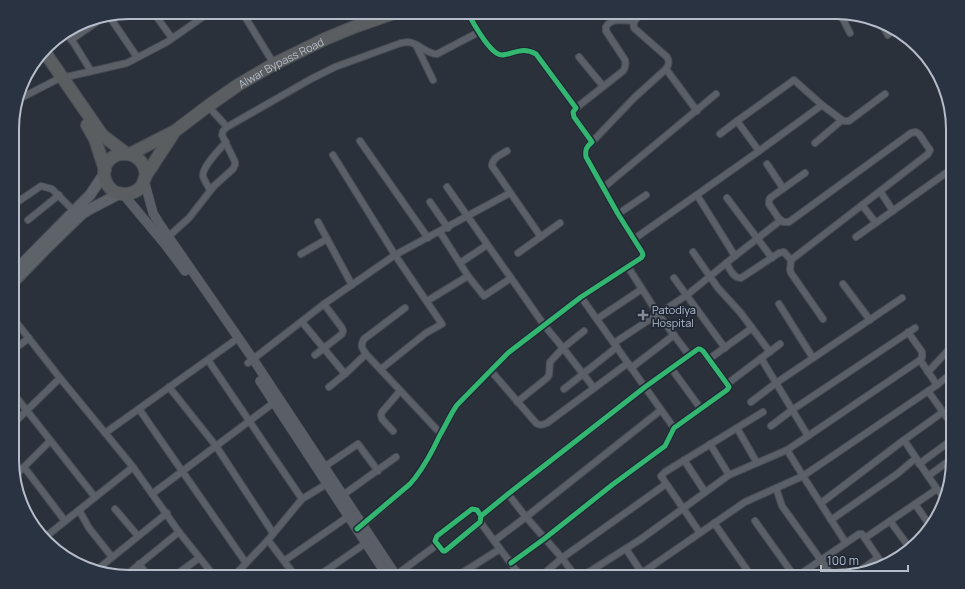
<svg xmlns="http://www.w3.org/2000/svg" width="965" height="589" viewBox="0 0 965 589" font-family="Manrope,sans-serif">
<style>
.lines{fill:none;stroke-linecap:round;stroke-linejoin:round}
.street-casing{stroke:#494d54;stroke-width:8}
.secondary-casing{stroke:#494d54;stroke-width:10}
.primary-casing{stroke:#494e57;stroke-width:12}
.highway-casing{stroke:#484d55;stroke-width:14}
.street{stroke:#5b6068;stroke-width:6}
.secondary{stroke:#5a5e66;stroke-width:9}
.primary{stroke:#5e6269;stroke-width:10}
.highway{stroke:#5b5e61;stroke-width:12}
.cycleway-casing{stroke:#1e2735;stroke-width:8}
.cycleway{stroke:#33b770;stroke-width:5}
.poi-dot{fill:#858c98;stroke:#1e2735;stroke-width:1.5}
.labels{text-anchor:middle;dominant-baseline:central;stroke-width:3.5;stroke-linejoin:round;paint-order:stroke}
.street-label{font-size:11px;fill:#b6bdca;stroke:#1e2735}
.poi-label{font-size:11px;fill:#b6bdca;stroke:#1e2735;text-anchor:start}
.rim{fill:none;stroke:#b6bdca;stroke-width:2}
</style>
<rect width="100%" height="100%" fill="#2b313a"/>
<g class="lines">
<defs>
<g id="street">
<polyline points="153,12 172,38"/>
<polyline points="242,12 274,64"/>
<polyline points="840,13 850,33"/>
<polyline points="109,16 137,57"/>
<polyline points="883,26 888,35"/>
<polyline points="67,32 91,71"/>
<polyline points="71,40 104,17"/>
<polyline points="416,45 433,80"/>
<polyline points="579,57 603,86"/>
<polyline points="666,69 697,111"/>
<polyline points="62,78 127,63 167,42 210,12"/>
<polyline points="17,100 56,80"/>
<path d="M208,106L227,127L311,79L335,67L401,43C404,43 406,42 408,42C419,43 426,54 437,54L479,32"/>
<path d="M576,108L623,71C626,67 626,64 625,60L606,31V27C611,17 624,21 634,21"/>
<polyline points="720,134 737,121"/>
<polyline points="360,141 428,238"/>
<path d="M592,142L634,98L666,69C669,65 670,62 667,57L634,28C632,21 638,17 643,12"/>
<polyline points="815,143 842,120"/>
<path d="M507,151C500,155 492,158 492,166L541,237"/>
<polyline points="759,151 737,121 794,80 822,105"/>
<polyline points="333,155 395,255 442,324 426,333 381,369"/>
<polyline points="767,164 783,188"/>
<polyline points="447,187 544,325 563,348 594,388"/>
<polyline points="603,188 716,94"/>
<path d="M210,190C208,185 204,181 203,176C202,167 220,149 226,142"/>
<polyline points="880,191 893,211"/>
<polyline points="697,195 735,256"/>
<polyline points="727,198 772,258"/>
<polyline points="430,202 448,228"/>
<polyline points="13,205 41,186 52,189 74,211"/>
<polyline points="862,205 876,223"/>
<polyline points="618,214 646,195"/>
<polyline points="28,220 59,195"/>
<polyline points="318,222 352,285"/>
<polyline points="440,232 468,276 484,296 511,278"/>
<polyline points="168,237 189,218 214,186 233,169 235,165 235,162 222,135 223,131 227,127"/>
<polyline points="856,237 946,173"/>
<polyline points="634,239 759,151 822,105 842,120 845,121 849,121 885,94"/>
<polyline points="693,252 718,288 740,312 752,328 709,359"/>
<polyline points="518,253 560,223"/>
<polyline points="301,254 327,239"/>
<polyline points="791,260 790,270 791,273 823,319"/>
<polyline points="460,263 487,245"/>
<path d="M726,263C730,269 733,278 741,278L779,253L784,252L791,260L928,154L930,150L919,134L916,132L911,133L789,222H783L779,219L769,204V201L770,198L805,173"/>
<polyline points="628,267 658,314 689,355"/>
<polyline points="674,278 725,348"/>
<polyline points="843,284 870,320"/>
<polyline points="581,297 674,428"/>
<polyline points="427,301 468,276"/>
<polyline points="779,304 813,358"/>
<path d="M405,308L364,339C360,346 362,348 366,354L441,434"/>
<polyline points="13,318 60,378 133,467 179,532 215,577"/>
<polyline points="597,319 642,289"/>
<polyline points="302,322 345,374"/>
<polyline points="752,328 770,352"/>
<polyline points="614,343 687,295 735,256 781,220"/>
<polyline points="13,350 29,338"/>
<polyline points="315,355 342,334 343,331 342,328 324,304"/>
<polyline points="761,358 808,436"/>
<polyline points="208,360 302,499"/>
<polyline points="920,360 937,385"/>
<polyline points="248,363 324,304 395,255 510,193"/>
<polyline points="631,368 674,335"/>
<polyline points="671,368 701,409"/>
<path d="M491,371L536,423C540,426 543,425 547,423L628,363"/>
<polyline points="928,372 953,345"/>
<polyline points="727,384 780,344"/>
<polyline points="169,387 216,446 273,533"/>
<polyline points="329,387 345,374 366,354"/>
<polyline points="564,389 617,347"/>
<polyline points="928,391 953,426"/>
<polyline points="13,393 95,497"/>
<polyline points="517,402 547,378 549,375 550,362 563,348 584,331"/>
<polyline points="751,402 776,383 902,298"/>
<polyline points="139,409 246,563"/>
<polyline points="13,424 60,378"/>
<polyline points="771,426 792,410 915,328"/>
<polyline points="737,428 757,463"/>
<polyline points="393,431 382,419 381,415 382,412 400,391"/>
<polyline points="105,433 234,341"/>
<polyline points="710,444 729,475"/>
<polyline points="787,450 803,476 846,543"/>
<polyline points="684,460 705,492"/>
<polyline points="919,464 953,439"/>
<polyline points="24,467 65,521"/>
<polyline points="324,467 358,444 378,471"/>
<polyline points="928,476 904,440 943,412"/>
<polyline points="14,477 50,441"/>
<polyline points="776,488 782,506 833,577"/>
<polyline points="937,489 928,476 953,458"/>
<polyline points="152,494 276,401"/>
<polyline points="508,494 526,517 562,558 576,577"/>
<polyline points="343,495 396,457"/>
<polyline points="821,503 904,440"/>
<polyline points="915,504 931,527"/>
<polyline points="115,509 138,536"/>
<polyline points="79,510 89,528 112,557"/>
<polyline points="481,516 477,510 472,509 437,536 435,541 443,551 445,551 480,522 481,516 508,494 645,387 698,349 700,349 703,351 727,384 729,387 727,390 674,428 665,446 612,485 544,539 511,563"/>
<polyline points="831,520 897,474 916,458"/>
<polyline points="755,521 795,577"/>
<polyline points="890,521 909,547"/>
<polyline points="480,522 521,577"/>
<polyline points="714,523 752,577"/>
<path d="M360,527L410,484L415,478C425,465 433,450 440,435C446,425 450,415 457,405L508,353L581,297L641,258L643,255L642,252L618,214L586,157C585,150 586,147 592,142L574,117L573,112L576,108L536,54C525,48 519,51 508,54C506,54 504,55 502,55C490,55 473,22 467,12"/>
<polyline points="700,533 661,476 665,472 763,412"/>
<polyline points="44,538 133,467"/>
<polyline points="865,538 937,489 943,496"/>
<polyline points="268,540 296,577"/>
<polyline points="494,541 526,517 661,410"/>
<polyline points="49,542 68,558"/>
<polyline points="626,549 642,573"/>
<polyline points="284,561 349,516"/>
<polyline points="139,564 149,577"/>
<polyline points="885,564 910,547"/>
<polyline points="99,568 167,513"/>
<polyline points="856,573 878,558"/>
<polyline points="321,574 366,543"/>
<polyline points="396,575 438,544"/>
<polyline points="125,576 179,532"/>
<polyline points="457,576 500,549"/>
<polyline points="173,577 199,558"/>
<polyline points="233,577 268,540 302,499 330,482"/>
<polyline points="507,577 517,571"/>
<polyline points="540,577 562,558 666,484"/>
<polyline points="581,577 641,539 729,475 787,450 808,436 920,360 922,358 922,352 908,332"/>
<polyline points="636,577 745,502 803,476 937,385 953,372"/>
<polyline points="796,577 859,534 862,534 883,565"/>
</g>
<g id="secondary">
<polyline points="144,180 153,213 159,223 253,359 397,577"/>
<polyline points="123,194 164,243 185,271"/>
<polyline points="260,381 388,577"/>
</g>
<g id="primary">
<polyline points="13,273 84,201 90,195 104,174"/>
<polyline points="13,283 45,250 82,214 90,209 119,194"/>
</g>
<g id="highway">
<polyline points="44,51 102,135 127,154"/>
<polyline points="87,125 95,139 105,170"/>
<path id="s1" d="M130,154L175,131L208,106L238,85L274,64L325,39L354,27L397,12"/>
<path d="M146,176C144,145 103,148 104,175C105,182 108,187 113,191C120,195 127,195 134,192C137,191 139,189 141,187C144,183 144,179 146,175C148,171 152,167 154,163C160,153 167,144 173,134"/>
</g>
</defs>
<use href="#street" class="street-casing"/>
<use href="#secondary" class="secondary-casing"/>
<use href="#primary" class="primary-casing"/>
<use href="#highway" class="highway-casing"/>
<use href="#street" class="street"/>
<use href="#secondary" class="secondary"/>
<use href="#primary" class="primary"/>
<use href="#highway" class="highway"/>
<defs>
<g id="cycleway">
<polyline points="481,516 477,510 472,509 437,536 435,541 443,551 445,551 480,522 481,516 508,494 645,387 698,349 700,349 703,351 727,384 729,387 727,390 674,428 665,446 612,485 544,539 511,563"/>
<path d="M357,529L410,484L415,478C425,465 433,450 440,435C446,425 450,415 457,405L508,353L581,297L641,258L643,255L642,252L618,214L586,157C585,150 586,147 592,142L574,117L573,112L576,108L536,54C525,48 519,51 508,54C506,54 504,55 502,55C490,55 473,22 467,12"/>
</g>
</defs>
<use href="#cycleway" class="cycleway-casing"/>
<use href="#cycleway" class="cycleway"/>
</g>
<path class="poi-dot" d="M641 309h4v4h4v4h-4v4h-4v-4h-4v-4h4z"/>
<g class="labels">
<g class="street-label">
<text stroke="none"><textPath href="#s1" startOffset="177">Alwar Bypass Road</textPath></text>
</g>
<g class="poi-label">
<text x="652" y="309">Patodiya<tspan x="652" dy="13">Hospital</tspan></text>
</g>
</g>
<path d="M0 0H965V589H0ZM129 19H836A110 110 0 0 1 946 129V460A110 110 0 0 1 836 570H129A110 110 0 0 1 19 460V129A110 110 0 0 1 129 19Z" fill="#2a3341" fill-rule="evenodd"/>
<path class="rim" d="M129 19H836A110 110 0 0 1 946 129V460A110 110 0 0 1 836 570H129A110 110 0 0 1 19 460V129A110 110 0 0 1 129 19Z"/>
<path d="M821 565v6h87v-6" fill="none" stroke="#b6bdca" stroke-width="2"/>
<text x="827" y="565" font-size="12" fill="#b6bdca" stroke="#1e2735" stroke-width="3" paint-order="stroke">100 m</text>
</svg>
